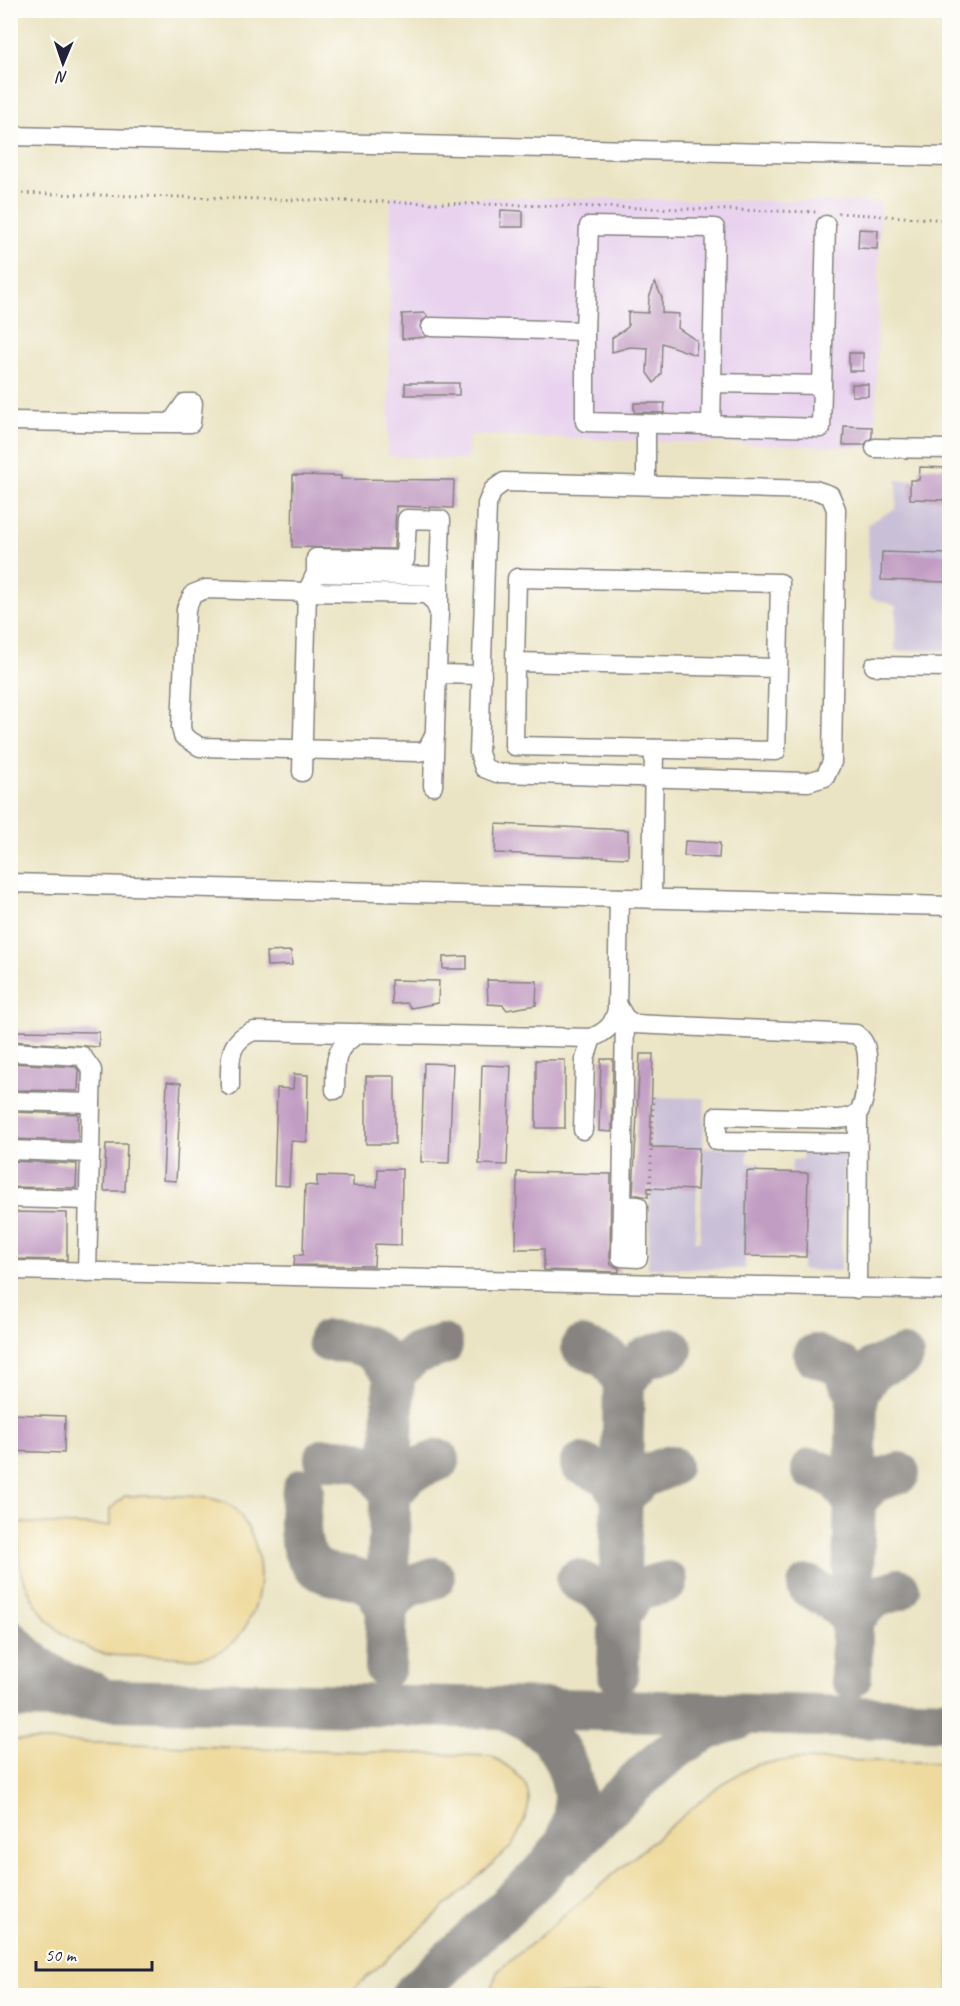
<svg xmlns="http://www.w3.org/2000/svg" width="960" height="2006" viewBox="0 0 960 2006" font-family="Caveat,sans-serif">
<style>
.built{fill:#e8d2ee}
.industrial{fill:#c9bfd7;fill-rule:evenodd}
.sand{fill:#eeda9e;stroke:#887e6c;stroke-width:1.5}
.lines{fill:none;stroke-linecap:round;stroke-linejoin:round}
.taxiway{stroke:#868380;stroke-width:42}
.building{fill:#c19cc3}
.minor-casing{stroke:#868380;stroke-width:21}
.path{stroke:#868380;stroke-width:3;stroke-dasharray:1.5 4.5;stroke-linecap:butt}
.minor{stroke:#fff;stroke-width:18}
</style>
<rect width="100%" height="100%" fill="#fdfcf7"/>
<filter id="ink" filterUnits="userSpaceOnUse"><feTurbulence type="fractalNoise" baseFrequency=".0167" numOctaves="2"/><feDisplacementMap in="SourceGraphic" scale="12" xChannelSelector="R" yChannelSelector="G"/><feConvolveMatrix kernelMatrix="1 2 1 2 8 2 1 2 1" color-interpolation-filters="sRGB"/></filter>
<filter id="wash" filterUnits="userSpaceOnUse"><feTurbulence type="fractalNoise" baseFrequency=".008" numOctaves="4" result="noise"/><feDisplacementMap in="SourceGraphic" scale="24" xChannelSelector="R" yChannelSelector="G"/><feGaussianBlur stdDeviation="1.35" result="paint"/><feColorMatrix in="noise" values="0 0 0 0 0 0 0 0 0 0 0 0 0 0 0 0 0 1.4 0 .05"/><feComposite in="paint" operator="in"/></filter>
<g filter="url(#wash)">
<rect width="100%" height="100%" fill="#ebe4c4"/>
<polygon class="built" points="391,196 880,202 875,448 469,435 467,460 388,456"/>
<g class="industrial">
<polygon points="897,480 910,480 910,499 949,500 949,650 895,651 896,606 869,597 868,524 896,508"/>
<path d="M653,1097L705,1098L703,1147L748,1149L747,1162L760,1163V1172H747L745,1269L648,1268ZM670,1147L703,1148L700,1241H695L697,1190L669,1189Z"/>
<polygon points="802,1149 844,1149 841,1271 802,1270 802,1256 806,1257 808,1173 791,1171 792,1160 802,1159"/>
</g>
<g class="sand">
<path d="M125,1496C152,1497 212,1491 233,1507C237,1510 241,1517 244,1521C270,1560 264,1619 226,1648C207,1662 181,1657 160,1656C141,1655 118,1658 101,1653C61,1641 30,1609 21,1568C18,1554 19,1537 18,1523L110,1526V1509Z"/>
<path d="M11,1740L491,1756C539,1783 536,1801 512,1846L347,1995H11Z"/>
<polygon points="796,1759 949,1763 949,1995 490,1995 497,1972 721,1784 755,1765"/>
</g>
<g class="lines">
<g class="taxiway">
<path d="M328,1341C363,1342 373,1345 394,1374L414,1354L442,1345"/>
<polyline points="582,1347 608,1358 624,1382 643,1359 672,1349"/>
<polyline points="814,1355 841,1366 857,1394 874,1368 903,1357"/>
<path d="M325,1459C361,1458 371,1462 390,1494L411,1471L439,1460"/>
<polyline points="581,1464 607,1475 622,1497 643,1477 670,1466"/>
<polyline points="812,1469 837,1478 854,1502 873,1482 899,1473"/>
<path d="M303,1489C299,1519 292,1567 334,1575C347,1577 358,1577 370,1585C377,1590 382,1601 386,1608L406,1587L434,1578"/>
<polyline points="577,1580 601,1592 619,1616 637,1590 667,1582"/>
<polyline points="808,1586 832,1600 852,1619 873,1598 899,1589"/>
<path d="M10,1640C32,1665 62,1686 94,1693"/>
<polyline points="385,1667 394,1374"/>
<polyline points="618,1673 624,1382"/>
<polyline points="851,1677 857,1394"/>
<polyline points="10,1698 657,1711 950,1720"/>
<path d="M563,1854C608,1811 676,1730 737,1720"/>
<path d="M411,1996C440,1969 469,1942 498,1915C521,1893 546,1873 563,1846C584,1812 574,1764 548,1736C537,1724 520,1717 506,1710"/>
</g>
</g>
<g id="blocks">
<g class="building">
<polygon points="501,210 523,211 523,227 500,227"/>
<polygon points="859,229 878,230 877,249 858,248"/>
<polygon points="655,282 662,298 662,313 679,314 678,328 697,341 696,355 662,343 661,374 654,383 647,373 648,348 630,347 612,352 612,338 628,327 628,312 648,313 649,298"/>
<polygon points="425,313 428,317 422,321 420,327 426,337 402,339 402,314"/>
<rect x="849" y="353" width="14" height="18"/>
<rect x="405" y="383" width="54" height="12"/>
<rect x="852" y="384" width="16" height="12"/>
<polygon points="634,403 665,403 664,413 634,412"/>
<polygon points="844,426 872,427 872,437 864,445 843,445"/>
<polygon points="920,467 949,468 948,500 910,499 910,480 919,480"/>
<polygon points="293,475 341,476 341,479 454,480 453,508 396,506 394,549 292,547"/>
<polygon points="882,552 948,554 947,582 881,580"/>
<polygon points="496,824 628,830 628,858 495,853"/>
<polygon points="685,841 720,843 719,858 684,856"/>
<polygon points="291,951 292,965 267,966 266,952"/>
<polygon points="467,956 467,969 443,969 443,957"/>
<polygon points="391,980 439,981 438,1003 411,1008 407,1003 392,1004"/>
<polygon points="487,980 537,981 536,1005 507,1010 503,1005 488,1004"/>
<polygon points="10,1031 99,1032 99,1047 10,1041"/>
<polygon points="640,1054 653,1054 650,1147 699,1148 697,1190 648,1188 648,1197 633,1194"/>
<polygon points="601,1059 613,1059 612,1132 599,1131"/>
<rect x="536" y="1060" width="29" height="68"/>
<polygon points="10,1063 76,1067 79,1071 78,1091 10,1090"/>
<polygon points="424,1063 453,1064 449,1163 421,1162"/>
<polygon points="482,1065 511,1066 507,1165 479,1164"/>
<polygon points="294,1074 308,1075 307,1142 291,1141 289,1186 274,1185 277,1088 293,1089"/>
<rect x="366" y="1076" width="29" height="68"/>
<polygon points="167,1082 181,1083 176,1181 163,1180"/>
<polygon points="10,1112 78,1114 78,1141 10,1139"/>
<polygon points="106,1144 127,1144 125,1191 104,1191"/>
<polygon points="10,1161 77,1164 76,1188 10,1187"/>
<polygon points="378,1169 402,1169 401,1245 375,1244 374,1266 294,1265 295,1255 303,1255 305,1185 317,1186 317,1176 353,1177 353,1186 377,1187"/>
<polygon points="747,1171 808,1173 806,1257 745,1256"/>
<polygon points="517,1172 611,1174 610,1257 611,1265 619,1268 619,1272 544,1270 544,1249 516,1249"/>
<polygon points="10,1212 67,1213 67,1260 10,1259"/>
<polygon points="10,1414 65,1416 64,1453 10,1451"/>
</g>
</g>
</g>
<g filter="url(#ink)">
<use href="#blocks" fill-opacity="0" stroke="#868380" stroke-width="1.5"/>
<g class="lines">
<defs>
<g id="minor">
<polyline points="10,136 950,157"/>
<polyline points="431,327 585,331 589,226 715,228 712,383"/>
<polyline points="585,331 585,422 821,428 826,225"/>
<path d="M10,421C71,422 131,423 191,423L193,403H185L171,423"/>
<polyline points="646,424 646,485"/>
<polyline points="711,424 712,383 822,385"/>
<polyline points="875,448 950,449"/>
<polygon points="504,482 815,490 830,495 836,509 832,762 825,777 808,782 497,773 484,768 479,753 487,504 493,490"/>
<polyline points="316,573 439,576 441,520 407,519 405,560 316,558 316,573 307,592 206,589 193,594 186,609 181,727 183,736 200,747 418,752 427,750 435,734"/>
<polyline points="515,662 514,746 776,751 780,583 517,578 515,662 778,668"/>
<polyline points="874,666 950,667"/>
<polyline points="437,674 482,675"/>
<polyline points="302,772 307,592 426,594 434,601 439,612 439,576"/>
<polyline points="433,786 439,612"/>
<polyline points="10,883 950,906"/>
<polyline points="652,899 654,749"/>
<path d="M617,1004L625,1018L634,1024L856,1034C861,1038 865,1043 866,1049C869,1061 866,1103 859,1111C854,1118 846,1118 838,1119L717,1116V1141L857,1143"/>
<path d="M592,1038C607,1031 614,1025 617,1009L619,898"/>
<polyline points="10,1052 82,1056 92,1070 91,1103 10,1101"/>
<path d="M230,1086C230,1061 227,1041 254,1031L592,1038L585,1059L583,1130"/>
<path d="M335,1090C336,1061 332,1048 360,1033"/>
<polyline points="10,1150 90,1153 91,1103"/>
<polyline points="10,1198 89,1200"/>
<polyline points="622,1205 621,1257 638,1258 638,1206 622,1205 625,1018"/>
<polyline points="10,1270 950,1290"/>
<polyline points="87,1272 90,1153"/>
<polyline points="857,1289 858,1113"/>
</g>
</defs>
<use href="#minor" class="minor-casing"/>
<g class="path">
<polyline points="10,193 816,212"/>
<polyline points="838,213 950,220"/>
<polyline points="650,1194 653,1097"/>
</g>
<use href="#minor" class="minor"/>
</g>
</g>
<rect width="960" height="2006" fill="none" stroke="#fdfcf7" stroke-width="36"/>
<g transform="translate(63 63) rotate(182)" stroke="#fdfcf7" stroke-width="4.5" paint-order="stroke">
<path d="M0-4.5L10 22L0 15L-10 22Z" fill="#22223b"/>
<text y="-9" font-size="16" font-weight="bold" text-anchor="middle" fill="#22223b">N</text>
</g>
<path d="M36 1961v9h116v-9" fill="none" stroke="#22223b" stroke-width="3"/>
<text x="45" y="1961" font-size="18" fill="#22223b" stroke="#fdfcf7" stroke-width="4.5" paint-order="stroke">50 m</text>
</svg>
